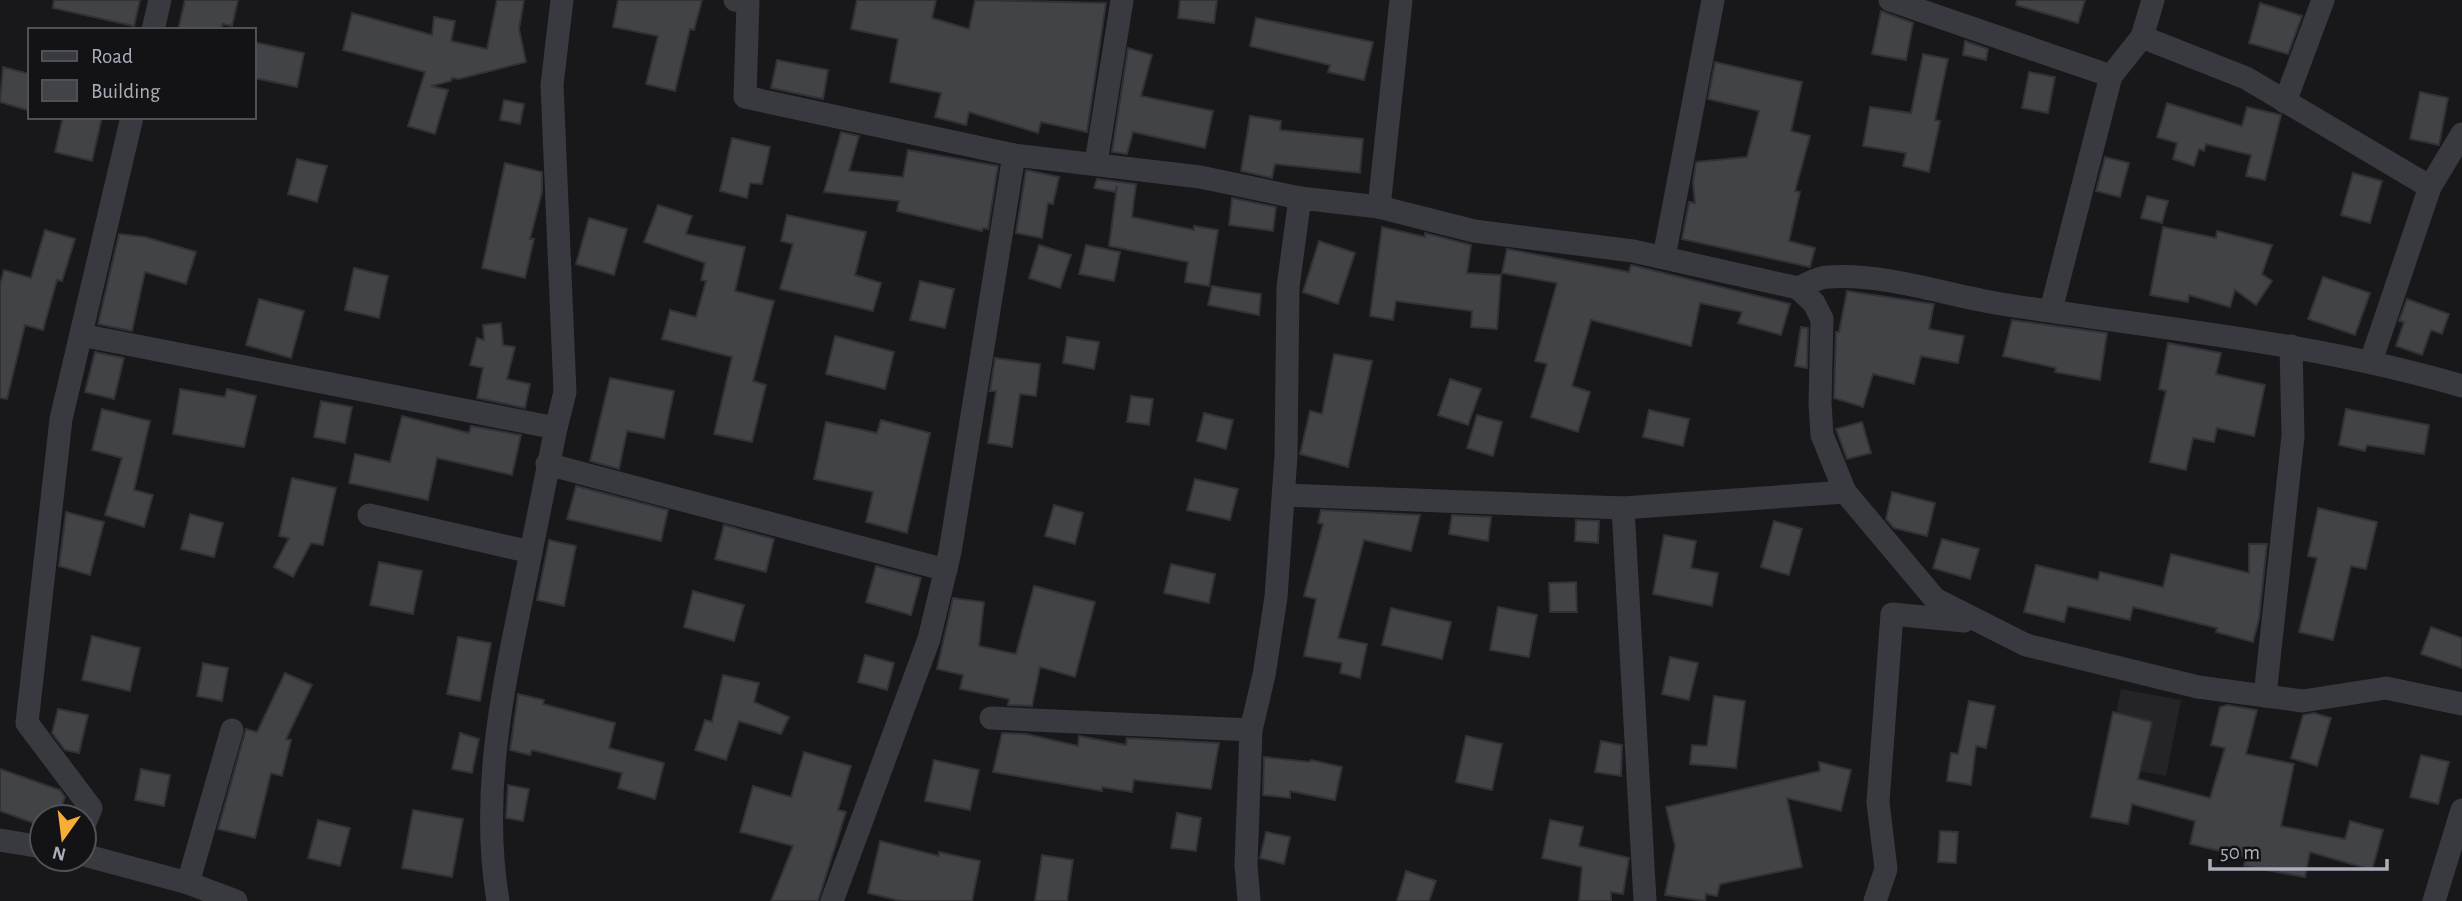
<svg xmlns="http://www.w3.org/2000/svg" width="2462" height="901" viewBox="0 0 2462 901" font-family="'Alegreya Sans',sans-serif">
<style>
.built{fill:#242427}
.building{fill:#424347;stroke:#323236;stroke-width:2}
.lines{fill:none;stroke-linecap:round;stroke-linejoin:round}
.minor{stroke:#393a3f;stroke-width:23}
</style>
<rect width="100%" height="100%" fill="#18181a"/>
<polygon class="built" points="2121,689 2181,700 2166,776 2106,765"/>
<g class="building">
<polygon points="54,0 140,0 134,26 53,8"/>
<polygon points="185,0 238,0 232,26 223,24 221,30 178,30"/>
<polygon points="497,0 524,0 519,29 526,62 459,79 452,78 451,81 431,86 448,90 435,134 408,126 425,72 343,50 352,13 432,35 434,17 455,21 451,41 487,49"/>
<polygon points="618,0 702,0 694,30 690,29 675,91 646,84 658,36 613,27"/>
<polygon points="857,0 936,0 932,18 969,29 975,0 1106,3 1087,132 1041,122 1038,133 969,112 966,125 935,117 941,93 890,82 898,39 851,29"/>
<polygon points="1180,0 1217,0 1214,23 1178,18"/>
<polygon points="2017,0 2085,0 2078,23 2016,5"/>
<polygon points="2260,3 2302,16 2288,54 2249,43"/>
<polygon points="1881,11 1913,23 1906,60 1872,54"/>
<polygon points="1256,18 1373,42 1364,80 1328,72 1330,65 1250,46"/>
<polygon points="1965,41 1988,49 1986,60 1963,55"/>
<polygon points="254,42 304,53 297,87 254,78"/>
<polygon points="1128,48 1152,55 1141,96 1213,111 1205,148 1133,132 1127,154 1112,152"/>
<polygon points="1923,54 1948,59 1935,120 1940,121 1929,172 1903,166 1906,153 1863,146 1870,107 1911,113"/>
<polygon points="777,60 828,70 823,99 771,88"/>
<polygon points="1715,62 1802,82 1791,131 1810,136 1795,191 1800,192 1789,241 1815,248 1810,267 1682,239 1689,202 1695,203 1693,182 1696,162 1747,157 1759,111 1708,99"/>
<polygon points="3,67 30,74 30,111 0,102"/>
<polygon points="2029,72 2055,77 2048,113 2022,108"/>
<polygon points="2420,92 2448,98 2439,145 2410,139"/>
<polygon points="504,100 524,104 520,124 500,120"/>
<polygon points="2167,103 2242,126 2247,107 2281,115 2265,180 2246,176 2251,155 2206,144 2204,151 2199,149 2194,166 2173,159 2177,143 2157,137"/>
<polygon points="1250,116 1281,121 1280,130 1363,139 1360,173 1275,164 1272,178 1241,171"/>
<polygon points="63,117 102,117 92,161 55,152"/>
<polygon points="841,132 859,136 849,171 903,177 908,150 998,166 988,229 983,228 982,231 897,211 899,201 824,192"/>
<polygon points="732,138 770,147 762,184 750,183 747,198 720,191"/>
<polygon points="2105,157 2129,163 2120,197 2096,191"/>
<polygon points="297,159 327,166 317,202 288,194"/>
<polygon points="505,163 542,172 542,192 530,239 534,239 525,278 482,268"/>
<polygon points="1026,170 1059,177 1053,204 1048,203 1042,238 1016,233"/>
<polygon points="2353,173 2382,181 2370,223 2341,215"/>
<polygon points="1097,179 1136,184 1132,217 1194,230 1194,226 1218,230 1209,286 1185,282 1188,262 1109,246 1117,186 1115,192 1094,188"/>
<polygon points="2147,196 2168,201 2162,223 2141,218"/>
<polygon points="1232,198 1276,207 1273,231 1229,225"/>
<polygon points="658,205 692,216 686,234 745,247 735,291 774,301 753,381 766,385 752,442 714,434 732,357 662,339 670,310 696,317 706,281 701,280 705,263 644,242"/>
<polygon points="787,215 866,232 855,275 881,283 873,311 780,289 793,244 781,241"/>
<polygon points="589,218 627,229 614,275 576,264"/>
<polygon points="1382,227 1425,237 1425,233 1471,245 1467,273 1501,275 1497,329 1471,327 1472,311 1396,301 1393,320 1370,316"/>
<polygon points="2163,227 2216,238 2217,231 2272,245 2262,274 2272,281 2256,305 2235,290 2230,307 2189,295 2188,302 2150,295"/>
<polygon points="45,230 75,239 62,281 57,280 43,330 25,325 7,399 0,398 0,285 4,270 31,278"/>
<polygon points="119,234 145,237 196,252 186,284 145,272 132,331 98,324"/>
<polygon points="1319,241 1355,253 1338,304 1303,292"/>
<polygon points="1039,245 1071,255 1060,288 1029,278"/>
<polygon points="1086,245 1120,252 1114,281 1079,274"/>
<polygon points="1507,249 1629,272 1631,265 1790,304 1781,335 1738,323 1742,312 1700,303 1691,346 1591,320 1572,386 1590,392 1578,432 1531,417 1547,364 1535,361 1557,283 1502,273"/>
<polygon points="354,268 388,276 379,318 345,310"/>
<polygon points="2323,277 2370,293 2355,335 2308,319"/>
<polygon points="920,281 954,289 945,328 910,320"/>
<polygon points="1212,286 1261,294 1259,315 1208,305"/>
<polygon points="1847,291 1934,304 1929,329 1964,336 1958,363 1921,356 1914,384 1873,374 1863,407 1834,398 1836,332 1839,332"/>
<polygon points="259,299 304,311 291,358 246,345"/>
<polygon points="2407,299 2449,314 2442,334 2431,330 2422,355 2396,346 2404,322 2399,321"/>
<polygon points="2012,320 2107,333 2100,380 2055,372 2056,368 2003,356"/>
<polygon points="501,323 503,345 515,347 507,379 530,384 525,408 477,398 483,368 470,365 477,338 484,340 483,325"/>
<polygon points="1801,327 1808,328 1807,368 1795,366"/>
<polygon points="835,336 894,352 885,389 826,374"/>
<polygon points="1067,337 1099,342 1094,369 1063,363"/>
<polygon points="2168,343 2221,353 2216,374 2265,385 2254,436 2217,428 2214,442 2193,438 2186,470 2150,462 2166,391 2159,389"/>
<polygon points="95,352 124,358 114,399 85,392"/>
<polygon points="1334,354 1372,361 1348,467 1300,454 1310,411 1322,414"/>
<polygon points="995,358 1040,364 1036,396 1020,394 1012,447 988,443 996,391 990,391"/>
<polygon points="610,378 674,391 664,438 627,431 619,469 590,461"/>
<polygon points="1450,379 1481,389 1468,425 1438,415"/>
<polygon points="180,389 225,397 227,389 256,396 244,447 173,434"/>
<polygon points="1131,396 1153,399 1149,425 1127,422"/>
<polygon points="321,401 352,407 345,443 314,437"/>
<polygon points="102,409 150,421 134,490 153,495 144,527 105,515 122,458 92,450"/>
<polygon points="2346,409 2429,425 2424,454 2367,445 2365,451 2339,445"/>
<polygon points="1649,410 1689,419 1683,446 1643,437"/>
<polygon points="1204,413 1233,420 1226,449 1197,441"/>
<polygon points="1477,415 1502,422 1493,456 1467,448"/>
<polygon points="402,416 469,433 471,426 521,435 512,475 437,458 428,500 349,483 355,454 390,462"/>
<polygon points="881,420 930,433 907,533 866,522 873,492 814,479 826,422 877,433"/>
<polygon points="1862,422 1871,453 1847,459 1836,429"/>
<polygon points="292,478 336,488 323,545 311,543 293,577 274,567 289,538 279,536"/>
<polygon points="1195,479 1238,489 1230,520 1187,510"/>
<polygon points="576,486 668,510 661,541 567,519"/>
<polygon points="1892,492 1935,503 1927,536 1894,528 1886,519"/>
<polygon points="1054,505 1083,513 1075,544 1045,536"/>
<polygon points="2318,508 2377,522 2366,569 2351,566 2333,640 2299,632 2317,558 2308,556"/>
<polygon points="1321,510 1420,515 1411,551 1364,540 1338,638 1367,644 1360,678 1340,673 1342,663 1304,656 1316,599 1304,596 1323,524 1318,523"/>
<polygon points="66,512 104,522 90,575 59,566"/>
<polygon points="190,514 223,523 214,557 181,549"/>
<polygon points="1452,515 1491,517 1488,541 1449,534"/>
<polygon points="1576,520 1599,521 1598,543 1575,541"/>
<polygon points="1774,521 1802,529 1789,575 1761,567"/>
<polygon points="724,525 774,539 766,572 715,559"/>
<polygon points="1664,535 1696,541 1691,568 1718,573 1712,606 1653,594"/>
<polygon points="1942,539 1979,549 1970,579 1933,568"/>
<polygon points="549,540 576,546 564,606 537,600"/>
<polygon points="2249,544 2267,544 2259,619 2253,642 2216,632 2217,628 2133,607 2130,620 2068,606 2064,622 2024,612 2036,565 2098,580 2100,572 2163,587 2171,554 2249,573"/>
<polygon points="379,562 422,571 413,614 370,605"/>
<polygon points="1171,564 1215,574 1209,603 1164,593"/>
<polygon points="876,566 921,578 911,615 866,602"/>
<polygon points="1576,582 1577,612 1550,612 1549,583"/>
<polygon points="1034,586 1095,602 1075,677 1040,667 1032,706 1008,705 1009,699 960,689 963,675 937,669 953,598 984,602 979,646 1016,654"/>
<polygon points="693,591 744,605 734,641 684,627"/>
<polygon points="1498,607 1537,615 1529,657 1490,650"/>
<polygon points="1391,608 1451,622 1442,659 1382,645"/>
<polygon points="2431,627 2462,638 2462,668 2421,654"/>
<polygon points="92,636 140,648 130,691 82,680"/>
<polygon points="458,637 491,643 480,701 447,694"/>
<polygon points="865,655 894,663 887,690 858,682"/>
<polygon points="1670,657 1698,663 1689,700 1662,694"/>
<polygon points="203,663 228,668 222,701 197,696"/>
<polygon points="285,673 312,685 286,739 291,740 282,776 271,773 255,838 218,829 246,729 257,732"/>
<polygon points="723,675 759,683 754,702 789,717 781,734 739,721 726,760 695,750 705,720 712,722"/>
<polygon points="518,694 544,700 543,704 615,723 609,748 664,763 655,799 618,788 622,773 532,750 530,755 510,750"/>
<polygon points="1714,696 1745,701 1736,768 1690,764 1692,745 1707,746"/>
<polygon points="1969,701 1995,706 1986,748 1976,746 1971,785 1947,781 1951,753 1958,754"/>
<polygon points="2227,705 2257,710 2246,754 2294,764 2281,826 2345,839 2350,821 2383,830 2372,870 2310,852 2305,877 2244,866 2246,857 2190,844 2195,821 2132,804 2128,824 2091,817 2113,712 2152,722 2138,779 2210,798 2225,748 2211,745 2220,707"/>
<polygon points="58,709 88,715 79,753 65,750 52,733"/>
<polygon points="2314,713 2331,718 2317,766 2291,758 2303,715"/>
<polygon points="460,733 479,739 472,773 452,769"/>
<polygon points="1002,733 1026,734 1078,746 1079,736 1126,745 1127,738 1219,743 1211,789 1134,780 1132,792 1102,787 1102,791 993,772"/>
<polygon points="1466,736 1502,744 1492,790 1456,782"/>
<polygon points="1601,741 1622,745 1621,776 1595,772"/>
<polygon points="804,752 851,766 838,810 846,812 818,901 771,901 793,846 740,832 753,786 791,797"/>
<polygon points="2421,755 2449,762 2438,804 2410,797"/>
<polygon points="1264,757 1310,762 1311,760 1342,767 1335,800 1290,791 1290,798 1263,795"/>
<polygon points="934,760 979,770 970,810 925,801"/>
<polygon points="1819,762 1851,770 1841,811 1787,798 1802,867 1720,884 1717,896 1706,894 1705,901 1665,895 1675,846 1666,807 1820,771"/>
<polygon points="0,769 60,790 65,797 58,817 42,817 42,826 0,811"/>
<polygon points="141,769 170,775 164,806 135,800"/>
<polygon points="508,785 529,789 523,821 506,818"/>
<polygon points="413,810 463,819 452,877 402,868"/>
<polygon points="1177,813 1201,818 1196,851 1171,848"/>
<polygon points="318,820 350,828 340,866 308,858"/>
<polygon points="1550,820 1583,827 1579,846 1629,858 1623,894 1611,892 1611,901 1579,901 1582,867 1542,858"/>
<polygon points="1940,831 1958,832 1956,863 1938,862"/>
<polygon points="1266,832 1290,837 1284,864 1260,858"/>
<polygon points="880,841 939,856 939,852 980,861 972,901 901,901 868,893"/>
<polygon points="1042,855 1073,860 1067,901 1035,901"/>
<polygon points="1406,871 1436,881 1429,901 1397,901"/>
</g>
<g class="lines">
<g class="minor">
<polyline points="735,0 748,3 745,97 1014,155 1200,177 1300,198"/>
<polyline points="1890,0 2111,76"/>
<polyline points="153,30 160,0"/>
<polyline points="2142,37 2153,0"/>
<polyline points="2285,102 2323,0"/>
<polyline points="1096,163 1122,0"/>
<polyline points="2430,187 2462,134"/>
<polyline points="1379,207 1401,0"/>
<polyline points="1664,257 1713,0"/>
<path d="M1798,288C1807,284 1819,277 1828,277C1886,273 1945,295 2001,304C2156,328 2312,342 2462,386"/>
<polyline points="2051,310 2111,76 2142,37 2246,78 2430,187 2371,361"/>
<polyline points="81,335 556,428 531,552"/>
<polyline points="556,428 565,392 552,85 562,0"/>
<polyline points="547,464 946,570"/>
<polyline points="1284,495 1623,508 1845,492"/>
<polyline points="1623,508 1645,901"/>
<path d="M369,515L531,552C508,668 478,782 498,901"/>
<polyline points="2265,696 2293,436 2291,346"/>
<polyline points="991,718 1251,730"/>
<polyline points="84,825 91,808 27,723 61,419 132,117"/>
<polyline points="0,840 42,847"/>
<polyline points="84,855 188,883 236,901"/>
<polyline points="188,883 232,730"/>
<polyline points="832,901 929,639 950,552 1014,155"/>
<polyline points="1249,901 1246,865 1251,730 1264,675 1276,597 1286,456 1288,287 1300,198 1379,207 1474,231 1633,251 1798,288 1814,303 1822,319 1820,403 1822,435 1845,492 1935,599 2026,645 2198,687 2303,701 2386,688 2462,704"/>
<polyline points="1875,901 1886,869 1878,802 1892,614 1964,621"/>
<polyline points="2434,901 2462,810"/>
</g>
</g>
<rect x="28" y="28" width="228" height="91" fill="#131315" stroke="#4f5157" stroke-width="2"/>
<rect x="42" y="51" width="35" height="10" fill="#393a3f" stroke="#4f5157" stroke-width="2"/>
<text x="91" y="63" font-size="21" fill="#aaafba">Road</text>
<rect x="42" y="80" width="35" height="21" fill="#424347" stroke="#4f5157" stroke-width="2"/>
<text x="91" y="98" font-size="21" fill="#aaafba">Building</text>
<g transform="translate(63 838) rotate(194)"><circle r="33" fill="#131315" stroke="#4f5157" stroke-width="2"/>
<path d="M0-5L12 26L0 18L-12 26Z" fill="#f6af34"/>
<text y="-10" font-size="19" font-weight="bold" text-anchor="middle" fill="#aaafba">N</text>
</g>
<path d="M2210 859v10h177v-10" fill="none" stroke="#aaafba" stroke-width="3.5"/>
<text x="2220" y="859" font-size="21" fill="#aaafba" stroke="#131315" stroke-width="5" paint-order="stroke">50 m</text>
</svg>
